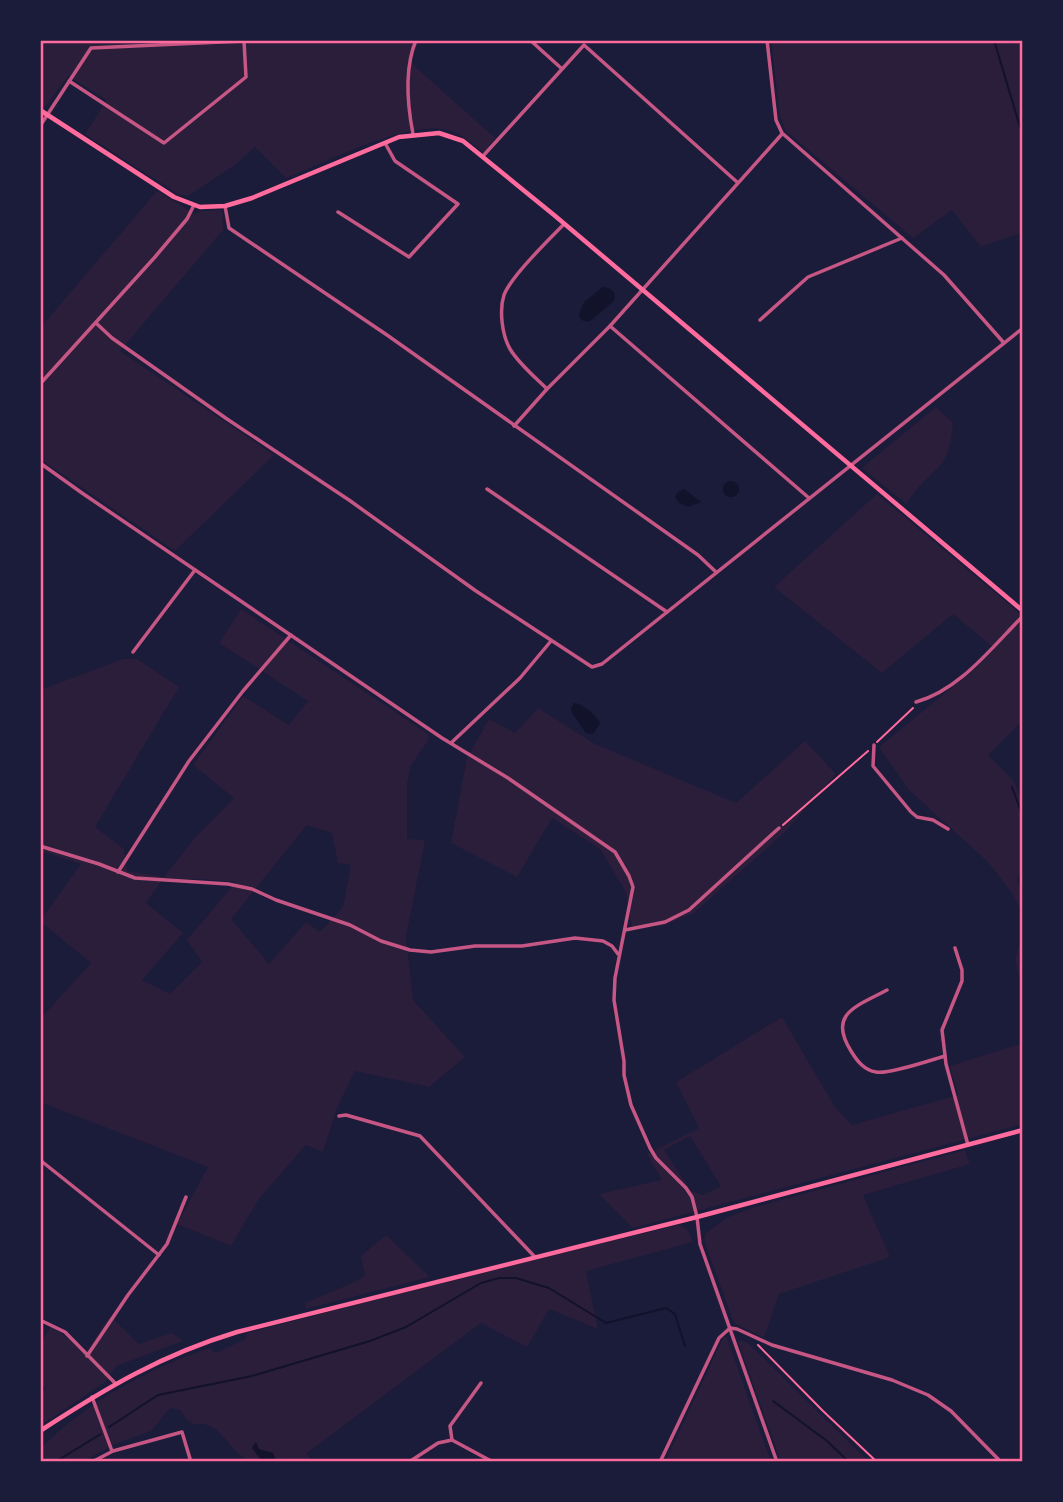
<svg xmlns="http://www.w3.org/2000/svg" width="1063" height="1502" viewBox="0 0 1063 1502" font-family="Figtree,sans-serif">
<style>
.green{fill:#2a1e3b;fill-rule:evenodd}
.water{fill:#12122b}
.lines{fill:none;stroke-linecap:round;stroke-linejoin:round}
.stream{stroke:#12122b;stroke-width:2}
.path{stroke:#ff6b9d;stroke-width:2}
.minor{stroke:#c65784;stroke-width:3.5}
.secondary{stroke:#ff6b9d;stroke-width:4.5}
.neatline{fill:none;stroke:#ff6b9d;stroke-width:2.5}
</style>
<rect width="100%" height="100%" fill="#1b1b3a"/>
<g class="green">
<path d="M40,40H419L411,63L495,138L484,153C473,144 461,133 447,130C406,120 327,162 286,178L255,147L235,165L188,196L178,194L85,134L107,100L68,76L45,107L40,104Z"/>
<polygon points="771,40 1023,40 1023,232 981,247 952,210 913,238 786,131 780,116"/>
<polygon points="157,191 195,214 201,211 222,210 223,230 120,351 274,455 175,551 40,459 40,328"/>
<path d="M936,407L953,423C952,432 951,442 948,451C942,471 917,482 907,504L862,468Z"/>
<polygon points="877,494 1023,616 1023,720 988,755 1014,781 1023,804 1023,872 1017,876 1017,882 1023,893 1023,913 1011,892 989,863 909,790 879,747 976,668 995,649 953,614 882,673 774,587"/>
<path d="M241,609L428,734L429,739L410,767L407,784V839L425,840L406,937L413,1000L465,1057L429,1087L355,1071L337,1108L323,1152L306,1145L258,1200L231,1246L177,1224L208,1167L40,1102V1019L91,963L40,921L81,864L40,851V690L123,659H137L179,687L95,827L124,849L127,871L164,877L193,840L234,798L193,765L243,696L289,725L308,701L219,643ZM307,825L332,833L338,863L351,865L343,907L320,932L306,922L269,964L231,919ZM200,879L236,882L187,940L202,962L170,994L142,980L183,933L146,903L162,880Z"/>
<polygon points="538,708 595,744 736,803 805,741 836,774 786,831 694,913 662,926 632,926 626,892 600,849 552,818 517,877 451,843 467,758 489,719 515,733"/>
<polygon points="1023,932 1023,992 1015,960"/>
<path d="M782,1017L835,1107L852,1125L958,1095L950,1066L1023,1043V1124L633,1228L599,1194L662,1180L647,1154L699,1128L676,1082ZM690,1136L721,1186L703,1195L691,1191L664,1150Z"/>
<polygon points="965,1150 970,1164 863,1195 890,1257 779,1294 764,1338 734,1323 704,1240 705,1234 726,1218 755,1207"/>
<path d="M679,1225L687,1229L693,1242L586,1271L598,1329L549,1309L527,1347L481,1323L307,1453L312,1462L249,1461C229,1452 219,1418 195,1425L187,1420L180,1410L170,1408L151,1431L115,1444L82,1462H40V1449C88,1401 146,1370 209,1348L216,1353L245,1339L247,1333L512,1264Z"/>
<polygon points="386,1235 430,1277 306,1309 305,1303 357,1281 365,1275 361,1256"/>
<polygon points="110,1316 139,1344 172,1333 183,1341 116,1366 105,1382 40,1426 40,1396 46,1388 40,1385 40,1344 51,1327 87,1351"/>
<polygon points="726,1336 771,1462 665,1462 723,1338"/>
<polygon points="742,1340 748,1343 869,1462 781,1462 738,1342"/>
</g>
<g class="water">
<path d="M603,287C612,288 618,293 613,302L589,322L581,320L579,315L584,302Z"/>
<circle cx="731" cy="489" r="8"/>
<polygon points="684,489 701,502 688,507 679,503 675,497 678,492"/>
<path d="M574,703C583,704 596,715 600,723L593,734L586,733L572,713L571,709Z"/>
<path d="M256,1442L259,1449L273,1453L277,1462C260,1462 261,1460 252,1448Z"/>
</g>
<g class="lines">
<g class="stream">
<polyline points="994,40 1023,137"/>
<polyline points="1012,787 1023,817"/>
<polyline points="773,1401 827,1441 849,1462"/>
<polyline points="109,1427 158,1395 252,1376 370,1341 406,1327 481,1283 499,1278 516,1278 549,1288 606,1323 666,1308 675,1314 685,1346"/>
<polyline points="55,1462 101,1434"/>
</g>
<g class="path">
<polyline points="877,742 913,708"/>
<polyline points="783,825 868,751"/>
<polyline points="758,1345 823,1411 877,1462"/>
</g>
<g class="minor">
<polyline points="530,40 561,68"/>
<polyline points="767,40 776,120 782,133 944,275 1004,343"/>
<polyline points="40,126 91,48 244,41 246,77 164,143 69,81"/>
<path d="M413,134C407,103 404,69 416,40"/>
<polyline points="483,156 584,45 737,182"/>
<polyline points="225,206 229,228 387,335 698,555 716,572"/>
<polyline points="338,212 409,257 458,204 395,161 385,143"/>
<polyline points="760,320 808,277 902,238"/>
<polyline points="96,323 112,338 227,419 349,500 476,591 592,667 602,664 1023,328"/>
<polyline points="610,326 809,498"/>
<polyline points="40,384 155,257 187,219 194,205"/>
<path d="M547,389C535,377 519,364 510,349C502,335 499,310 504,295C512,275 548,241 564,224"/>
<polyline points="514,426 547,389 610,326 782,134"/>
<polyline points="40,463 82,493 442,738 508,778 615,852 629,876 633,887 615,978 614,1000 624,1061 624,1075 631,1105 650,1148 656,1158 686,1188 692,1197 697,1217 700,1244 777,1462"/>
<polyline points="487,489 667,612"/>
<polyline points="133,652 195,570"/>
<path d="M916,702C960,690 992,647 1023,616"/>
<polyline points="451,743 520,678 551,641"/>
<polyline points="874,745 873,766 911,812 917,817 933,820 948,829"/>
<polyline points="40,846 99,864 135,878 228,884 252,889 276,900 350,925 381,941 410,950 431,952 475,946 522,946 575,938 603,941 612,946 618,954"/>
<polyline points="118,872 189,761 243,691 291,635"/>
<polyline points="625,930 665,922 689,910 779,828"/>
<polyline points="955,948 962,970 962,981 942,1030 946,1064 968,1145"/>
<path d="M887,990C858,1006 827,1013 851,1051C857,1061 864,1070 876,1072C888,1075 931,1060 945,1056"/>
<polyline points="339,1116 346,1115 420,1136 534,1256"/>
<polyline points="40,1160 159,1255"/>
<polyline points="40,1320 65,1332 115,1383"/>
<polyline points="730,1328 737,1329 772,1345 892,1380 928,1395 951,1411 1001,1462"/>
<polyline points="87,1356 128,1295 167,1244 186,1197"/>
<polyline points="481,1383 450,1426 452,1440 493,1462"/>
<polyline points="92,1397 112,1451"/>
<polyline points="92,1462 113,1451 182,1432 191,1462"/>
<polyline points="409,1462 438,1443 452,1440"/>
<polyline points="660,1462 719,1338 730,1328"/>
</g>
<g class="secondary">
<polyline points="40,110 174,197 200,207 225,206 252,198 399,137 439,133 463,141 554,215 1023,611"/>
<path d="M40,1431C106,1388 161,1355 237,1332L697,1217L1023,1130"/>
</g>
</g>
<rect width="1063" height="1502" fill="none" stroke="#1b1b3a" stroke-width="84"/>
<rect x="42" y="42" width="979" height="1418" class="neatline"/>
</svg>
